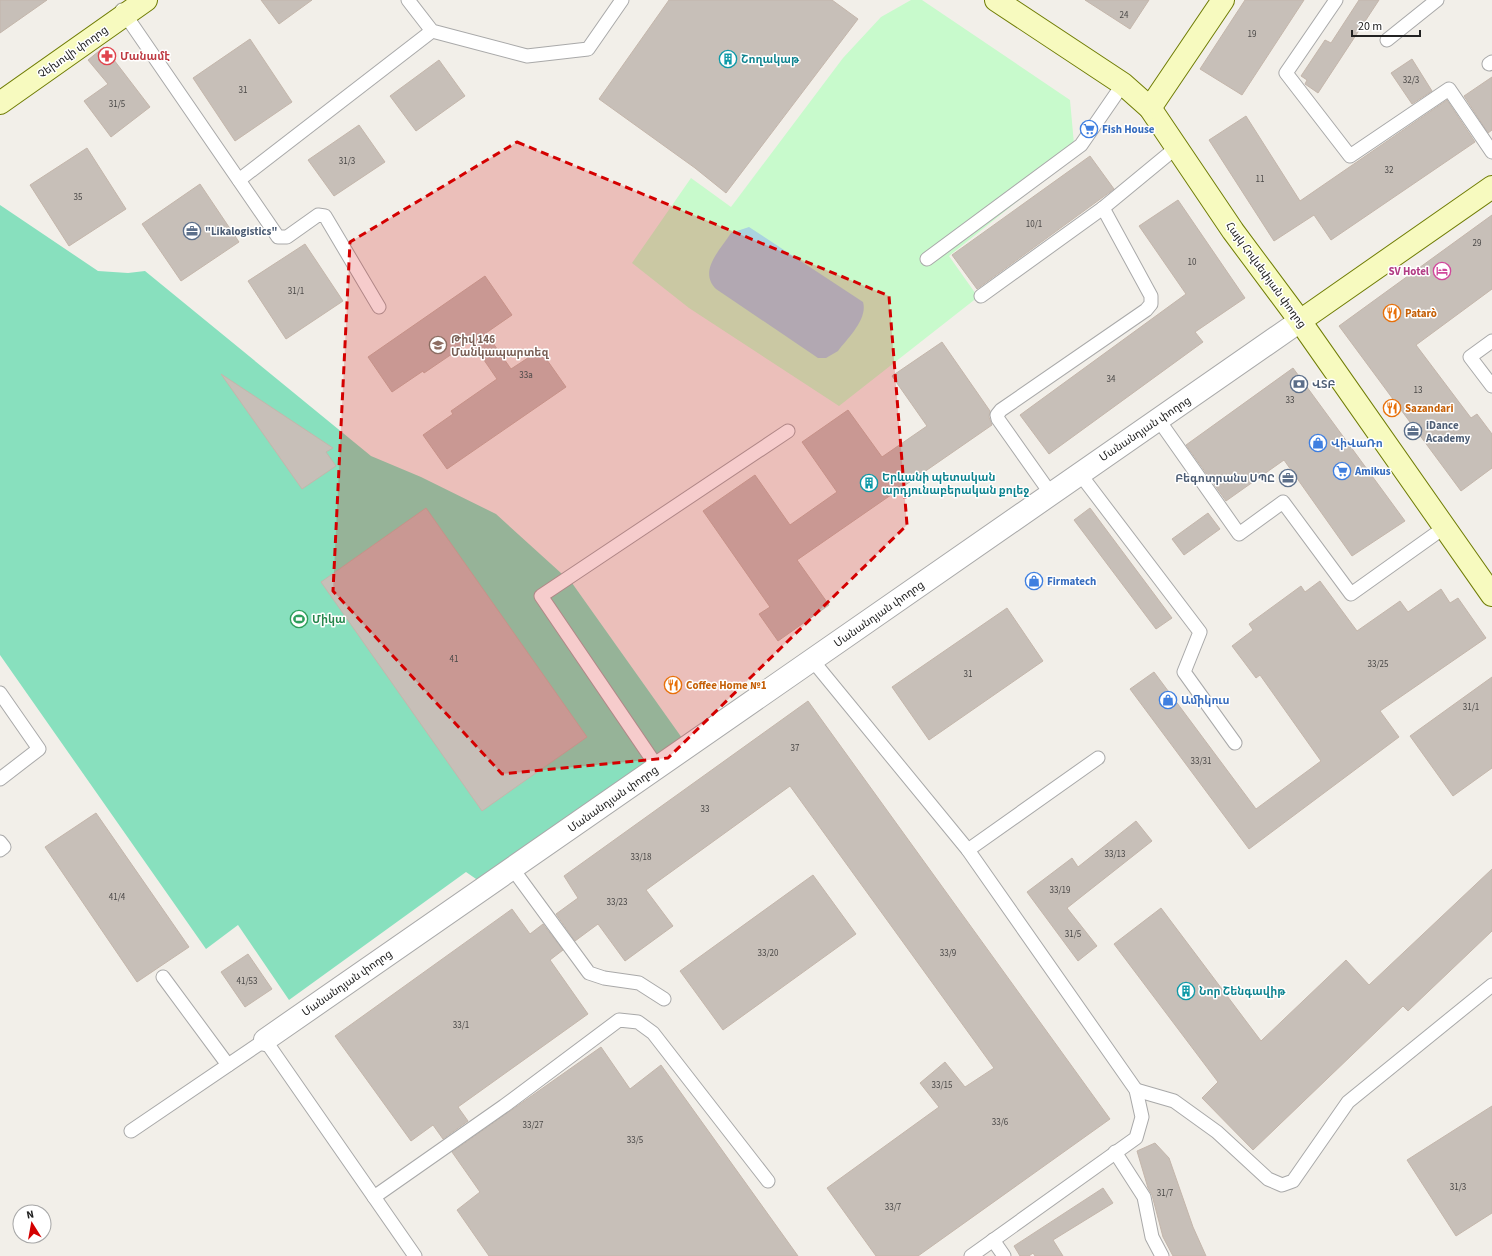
<svg xmlns="http://www.w3.org/2000/svg" width="1492" height="1256" viewBox="0 0 1492 1256" font-family="'Source Sans 3','Noto Sans Armenian',sans-serif">
<style>
.park{fill:#c8facc}
.pitch{fill:#88e0be}
.water{fill:#aad3df}
.building{fill:#c7bfb8;stroke:#c4b6ab}
.lines{fill:none;stroke-linecap:round;stroke-linejoin:round}
.lane-casing{stroke:#a9a9a9;stroke-width:15}
.street-casing{stroke:#a9a9a9;stroke-width:24}
.secondary-casing{stroke:#707d05;stroke-width:24}
.lane{stroke:#fff;stroke-width:13}
.street{stroke:#fff;stroke-width:22}
.secondary{stroke:#f7fabf;stroke-width:22}
.marked{fill:#d40000;fill-opacity:0.2;stroke:#d40000;stroke-width:3;stroke-dasharray:8 5;stroke-linejoin:round}
.labels{text-anchor:middle;dominant-baseline:central;stroke-width:3;stroke-linejoin:round;paint-order:stroke}
.number-label{font-size:9px;fill:#4b4948}
.street-label{font-size:11px;fill:#222;stroke:#fff}
.health-label{font-size:11px;font-weight:bold;fill:#be3a42;stroke:#fff;text-anchor:start}
.culture-label{font-size:11px;font-weight:bold;fill:#0d838f;stroke:#fff;text-anchor:start}
.shop-label{font-size:11px;font-weight:bold;fill:#366cbe;stroke:#fff;text-anchor:start}
.service-label{font-size:11px;font-weight:bold;fill:#4e5e75;stroke:#fff;text-anchor:start}
.hotel-label{font-size:11px;font-weight:bold;fill:#b23c85;stroke:#fff;text-anchor:end}
.food-label{font-size:11px;font-weight:bold;fill:#c56008;stroke:#fff;text-anchor:start}
.education-label{font-size:11px;font-weight:bold;fill:#785e54;stroke:#fff;text-anchor:start}
.leisure-label{font-size:11px;font-weight:bold;fill:#27864d;stroke:#fff;text-anchor:start}
</style>
<rect width="100%" height="100%" fill="#f2efe9"/>
<polygon class="park" points="911,0 922,0 1070,100 1075,155 949,256 978,297 839,406 689,308 632,263 691,178 731,207 843,58 881,17"/>
<polygon class="pitch" points="0,205 98,271 128,273 145,271 371,456 421,477 496,514 572,583 682,738 479,881 466,872 289,1000 238,925 206,949 0,655"/>
<path class="water" d="M749,227L863,302C868,319 848,338 838,351L826,358H818L716,289C698,271 720,250 731,233Z"/>
<g class="building">
<polygon points="0,0 47,0 0,33"/>
<polygon points="261,0 312,0 279,24"/>
<polygon points="669,0 832,0 858,19 726,193 695,168 599,99"/>
<polygon points="1085,0 1149,0 1130,29"/>
<polygon points="1245,0 1304,0 1242,95 1200,69"/>
<polygon points="1359,0 1379,0 1318,93 1305,84 1307,80 1301,76 1325,40 1331,43"/>
<polygon points="250,39 292,102 235,141 193,78"/>
<polygon points="104,47 150,107 111,137 84,101 108,84 88,60"/>
<polygon points="1412,59 1432,91 1412,104 1391,73"/>
<polygon points="439,60 465,96 416,131 390,96"/>
<polygon points="1492,77 1492,130 1488,133 1464,96"/>
<polygon points="1447,100 1475,142 1331,240 1314,215 1274,241 1209,140 1246,116 1300,201"/>
<polygon points="359,125 385,162 334,196 308,160"/>
<polygon points="87,148 126,209 69,246 30,185"/>
<polygon points="1090,156 1114,189 977,289 952,255"/>
<polygon points="200,184 239,242 181,281 142,224"/>
<polygon points="1178,200 1245,298 1195,332 1203,342 1049,454 1020,415 1186,294 1139,226"/>
<polygon points="1492,215 1492,289 1416,345 1471,418 1477,414 1492,434 1492,468 1461,491 1339,326"/>
<polygon points="305,244 343,301 286,339 248,281"/>
<polygon points="485,276 512,315 486,333 511,369 540,350 566,387 447,469 423,435 453,414 451,411 497,379 471,341 424,373 423,371 392,392 368,357"/>
<polygon points="942,342 990,411 989,417 992,425 797,560 829,605 778,641 759,614 770,607 703,511 755,475 790,525 837,492 802,442 848,410 882,457 927,426 892,376"/>
<polygon points="1293,368 1405,521 1352,556 1284,460 1226,501 1186,445"/>
<polygon points="221,374 333,448 326,452 336,466 302,489"/>
<polygon points="426,508 587,737 482,811 321,582"/>
<polygon points="1090,508 1172,618 1156,629 1074,520"/>
<polygon points="1208,513 1220,529 1184,555 1172,539"/>
<polygon points="1320,581 1357,631 1400,601 1408,612 1441,589 1450,603 1458,598 1486,638 1380,711 1399,737 1249,849 1130,689 1154,672 1256,809 1321,761 1260,675 1256,678 1232,646 1253,630 1249,624 1301,586 1305,592"/>
<polygon points="1007,608 1043,661 929,740 892,687"/>
<polygon points="1492,677 1492,768 1453,796 1410,736"/>
<polygon points="808,701 1110,1119 918,1256 876,1256 827,1188 939,1107 920,1083 945,1062 965,1087 994,1068 790,786 646,890 673,926 625,961 598,924 575,941 556,914 578,898 564,876"/>
<polygon points="96,813 189,947 137,982 45,847"/>
<polygon points="1136,821 1152,841 1067,908 1097,946 1078,961 1027,892 1072,858 1078,867"/>
<polygon points="1492,869 1492,931 1408,1011 1403,1006 1253,1150 1202,1098 1218,1082 1114,944 1161,908 1261,1041 1346,960 1369,985"/>
<polygon points="813,875 856,934 723,1030 680,971"/>
<polygon points="512,909 530,934 543,924 563,950 550,960 588,1014 458,1107 468,1121 443,1139 433,1125 411,1141 335,1036"/>
<polygon points="248,954 272,989 245,1007 221,972"/>
<polygon points="601,1047 630,1089 661,1065 798,1256 489,1256 457,1210 480,1192 452,1152"/>
<polygon points="1492,1106 1492,1213 1456,1236 1407,1160"/>
<polygon points="1155,1143 1169,1158 1193,1227 1206,1256 1173,1256 1163,1237 1152,1195 1148,1188 1137,1151"/>
<polygon points="1103,1188 1113,1203 1053,1240 1063,1256 1035,1256 1033,1253 1029,1256 1020,1256 1014,1246"/>
</g>
<g class="lines">
<defs>
<g id="lane">
<polyline points="408,0 432,31 527,56 588,49 622,0"/>
<polyline points="1336,0 1286,73 1350,156 1449,89 1492,152"/>
<polyline points="122,10 278,237 287,237 318,215 325,216 379,307"/>
<polyline points="1387,40 1437,0"/>
<polyline points="1489,64 1492,62"/>
<polyline points="239,180 432,31"/>
<polyline points="927,259 1081,145 1123,84"/>
<polyline points="981,296 1103,208 1177,147"/>
<polyline points="1492,341 1470,357 1492,386"/>
<polyline points="1158,419 1239,534 1283,502 1351,594 1445,527"/>
<polyline points="1080,474 1200,632 1184,672 1235,743"/>
<polyline points="1051,494 998,419 997,415 1001,410 1146,310 1151,304 1151,296 1103,208"/>
<polyline points="813,661 968,850 1136,1090 1142,1117 1136,1138 971,1256"/>
<polyline points="0,693 39,749 0,779"/>
<polyline points="658,768 541,596 788,431"/>
<polyline points="0,842 4,847 0,850"/>
<polyline points="968,850 1098,758"/>
<polyline points="512,868 589,973 604,978 639,983 664,999"/>
<polyline points="163,977 228,1065"/>
<polyline points="1136,1090 1174,1101 1217,1132 1268,1179 1282,1185 1293,1181 1348,1102 1492,985"/>
<polyline points="131,1131 265,1040 415,1256"/>
<polyline points="1115,1152 1144,1197 1152,1237 1162,1256"/>
<polyline points="374,1197 504,1106 619,1020 638,1022 653,1033 768,1181"/>
<polyline points="993,1240 1004,1256"/>
</g>
<polyline id="street" points="265,1040 1300,321"/>
<g id="secondary">
<polyline points="996,0 1123,84 1150,108 1233,231 1300,321 1492,595"/>
<polyline points="0,103 146,0"/>
<polyline points="1150,108 1223,0"/>
<polyline points="1300,321 1492,187"/>
</g>
</defs>
<use href="#lane" class="lane-casing"/>
<use href="#street" class="street-casing"/>
<use href="#secondary" class="secondary-casing"/>
<use href="#lane" class="lane"/>
<use href="#street" class="street"/>
<use href="#secondary" class="secondary"/>
</g>
<path class="marked" d="M517,142L889,296L907,525L668,758L502,774L333,591L350,242Z"/>
<defs>
<symbol id="pharmacy-ring" viewBox="-11 -11 22 22"><circle r="9.5" fill="#fff" stroke="#e0444e" stroke-width="1.5"/><path d="M-2-6h4v4h4v4h-4v4h-4v-4h-4v-4h4Z" fill="#e0444e"/></symbol>
<symbol id="building-ring" viewBox="-11 -11 22 22"><circle r="9.5" fill="#fff" stroke="#0f9aa8" stroke-width="1.5"/><path d="M-4-6H4V6H1V3H-1V6H-4ZM-2.5-4.3h1.7v1.8h-1.7ZM.8-4.3h1.7v1.8H.8ZM-2.5-1h1.7V.8h-1.7ZM.8-1h1.7V.8H.8Z" fill="#0f9aa8"/></symbol>
<symbol id="supermarket-ring" viewBox="-11 -11 22 22"><circle r="9.5" fill="#fff" stroke="#3f7fe0" stroke-width="1.5"/><path d="M-6-5.5h2.5l.6 2H6L4.5 2H-2.5L-4.4-4H-6ZM-1.5 3.2a1.3 1.3 0 1 0 .1 0ZM3 3.2a1.3 1.3 0 1 0 .1 0Z" fill="#3f7fe0"/></symbol>
<symbol id="office-ring" viewBox="-11 -11 22 22"><circle r="9.5" fill="#fff" stroke="#5c6f8a" stroke-width="1.5"/><path d="M-6-3h4V-5.5h4V-3h4V5H-6ZM-1-4.5V-3h2v-1.5ZM-6 0V1H6V0Z" fill="#5c6f8a"/></symbol>
<symbol id="hotel-ring" viewBox="-11 -11 22 22"><circle r="9.5" fill="#fff" stroke="#d1479c" stroke-width="1.5"/><path d="M-6-4.5h1.5V1H6V5H4.5V3h-9V5H-6ZM-4 0a1.8 1.8 0 1 1 3.6 0ZM.5 0V-2.5h3Q6-2.5 6 0Z" fill="#d1479c"/></symbol>
<symbol id="restaurant-ring" viewBox="-11 -11 22 22"><circle r="9.5" fill="#fff" stroke="#e8710a" stroke-width="1.5"/><path d="M-5-6h1v4h1v-4h1v4h1v-4h1v5L-1.5 .5V6h-2V.5L-5-1ZM5-6V6H3V1.5H1.5Q1.5-4 5-6Z" fill="#e8710a"/></symbol>
<symbol id="school-ring" viewBox="-11 -11 22 22"><circle r="9.5" fill="#fff" stroke="#8d6e63" stroke-width="1.5"/><path d="M0-5L7-2L0 1L-7-2ZM-4 1L0 2.5L4 1V4Q0 6-4 4Z" fill="#8d6e63"/></symbol>
<symbol id="bank-ring" viewBox="-11 -11 22 22"><circle r="9.5" fill="#fff" stroke="#5c6f8a" stroke-width="1.5"/><path d="M-6-4H6V4H-6ZM0-2.3a2.3 2.3 0 1 0 0 4.6a2.3 2.3 0 1 0 0-4.6Z" fill="#5c6f8a"/></symbol>
<symbol id="shop-ring" viewBox="-11 -11 22 22"><circle r="9.5" fill="#fff" stroke="#3f7fe0" stroke-width="1.5"/><path d="M-5-2.5h2.3a2.7 3.5 0 0 1 5.4 0H5L5.5 6h-11ZM-1.5-2.5h3a1.5 2.3 0 0 0-3 0Z" fill="#3f7fe0"/></symbol>
<symbol id="stadium-ring" viewBox="-11 -11 22 22"><circle r="9.5" fill="#fff" stroke="#2e9e5b" stroke-width="1.5"/><path d="M0-5a6.5 5 0 1 0 0 10a6.5 5 0 1 0 0-10ZM-3.5-1.8h7v3.6h-7Z" fill="#2e9e5b"/></symbol>
</defs>
<g fill-rule="evenodd">
<use href="#pharmacy-ring" x="97" y="46" width="20" height="20"/>
<use href="#building-ring" x="718" y="49" width="20" height="20"/>
<use href="#supermarket-ring" x="1079" y="119" width="20" height="20"/>
<use href="#office-ring" x="182" y="221" width="20" height="20"/>
<use href="#hotel-ring" x="1432" y="261" width="20" height="20"/>
<use href="#restaurant-ring" x="1382" y="303" width="20" height="20"/>
<use href="#school-ring" x="428" y="335" width="20" height="20"/>
<use href="#bank-ring" x="1289" y="374" width="20" height="20"/>
<use href="#restaurant-ring" x="1382" y="398" width="20" height="20"/>
<use href="#office-ring" x="1403" y="421" width="20" height="20"/>
<use href="#shop-ring" x="1308" y="433" width="20" height="20"/>
<use href="#supermarket-ring" x="1332" y="461" width="20" height="20"/>
<use href="#office-ring" x="1278" y="468" width="20" height="20"/>
<use href="#building-ring" x="859" y="473" width="20" height="20"/>
<use href="#shop-ring" x="1024" y="571" width="20" height="20"/>
<use href="#stadium-ring" x="289" y="609" width="20" height="20"/>
<use href="#restaurant-ring" x="663" y="675" width="20" height="20"/>
<use href="#shop-ring" x="1158" y="690" width="20" height="20"/>
<use href="#building-ring" x="1176" y="981" width="20" height="20"/>
</g>
<g class="labels">
<g class="number-label">
<text x="1124" y="15">24</text>
<text x="1252" y="34">19</text>
<text x="1411" y="80">32/3</text>
<text x="243" y="90">31</text>
<text x="117" y="104">31/5</text>
<text x="347" y="161">31/3</text>
<text x="1389" y="170">32</text>
<text x="1260" y="179">11</text>
<text x="78" y="197">35</text>
<text x="1034" y="224">10/1</text>
<text x="1477" y="243">29</text>
<text x="1192" y="262">10</text>
<text x="296" y="291">31/1</text>
<text x="526" y="375">33a</text>
<text x="1111" y="379">34</text>
<text x="1418" y="390">13</text>
<text x="1290" y="400">33</text>
<text x="454" y="659">41</text>
<text x="1378" y="664">33/25</text>
<text x="968" y="674">31</text>
<text x="1471" y="707">31/1</text>
<text x="795" y="748">37</text>
<text x="1201" y="761">33/31</text>
<text x="705" y="809">33</text>
<text x="1115" y="854">33/13</text>
<text x="641" y="857">33/18</text>
<text x="1060" y="890">33/19</text>
<text x="117" y="897">41/4</text>
<text x="617" y="902">33/23</text>
<text x="1073" y="934">31/5</text>
<text x="768" y="953">33/20</text>
<text x="948" y="953">33/9</text>
<text x="247" y="981">41/53</text>
<text x="461" y="1025">33/1</text>
<text x="942" y="1085">33/15</text>
<text x="1000" y="1122">33/6</text>
<text x="533" y="1125">33/27</text>
<text x="635" y="1140">33/5</text>
<text x="1458" y="1187">31/3</text>
<text x="1165" y="1193">31/7</text>
<text x="893" y="1207">33/7</text>
</g>
<g class="street-label">
<text transform="translate(73 52) rotate(-35)">Չեխովի փողոց</text>
<text transform="translate(1266 275) rotate(54)">Հայկ Հովսեփյան փողոց</text>
<text transform="translate(1145 429) rotate(-34)">Մանանդյան փողոց</text>
<text transform="translate(879 614) rotate(-35)">Մանանդյան փողոց</text>
<text transform="translate(613 799) rotate(-35)">Մանանդյան փողոց</text>
<text transform="translate(347 983) rotate(-35)">Մանանդյան փողոց</text>
</g>
<g class="health-label">
<text x="120" y="56">Մանամէ</text>
</g>
<g class="culture-label">
<text x="741" y="59">Շողակաթ</text>
<text x="882" y="477">Երևանի պետական<tspan x="882" dy="13">արդյունաբերական քոլեջ</tspan></text>
<text x="1199" y="991">Նոր Շենգավիթ</text>
</g>
<g class="shop-label">
<text x="1102" y="129">Fish House</text>
<text x="1331" y="443">ՎիՎաՌո</text>
<text x="1355" y="471">Amikus</text>
<text x="1047" y="581">Firmatech</text>
<text x="1181" y="700">Ամիկուս</text>
</g>
<g class="service-label">
<text x="205" y="231">"Likalogistics"</text>
<text x="1312" y="384">ՎՏԲ</text>
<text x="1426" y="425">iDance<tspan x="1426" dy="13">Academy</tspan></text>
<text x="1275" y="478" text-anchor="end">Բեգոտրանս ՍՊԸ</text>
</g>
<g class="hotel-label">
<text x="1429" y="271">SV Hotel</text>
</g>
<g class="food-label">
<text x="1405" y="313">Patarò</text>
<text x="1405" y="408">Sazandari</text>
<text x="686" y="685">Coffee Home №1</text>
</g>
<g class="education-label">
<text x="451" y="339">Թիվ 146<tspan x="451" dy="13">Մանկապարտեզ</tspan></text>
</g>
<g class="leisure-label">
<text x="312" y="619">Միկա</text>
</g>
</g>
<g transform="translate(32 1224) rotate(349)"><circle r="19" fill="#ffffff" stroke="#a7a7a7"/>
<path d="M0-3L7 15L0 10L-7 15Z" fill="#d40000"/>
<text y="-6" font-size="11" font-weight="bold" text-anchor="middle" fill="#222222">N</text>
</g>
<path d="M1352 30v6h68v-6" fill="none" stroke="#222222" stroke-width="2"/>
<text x="1358" y="30" font-size="12" fill="#222222" stroke="#ffffff" stroke-width="3" paint-order="stroke">20 m</text>
</svg>
